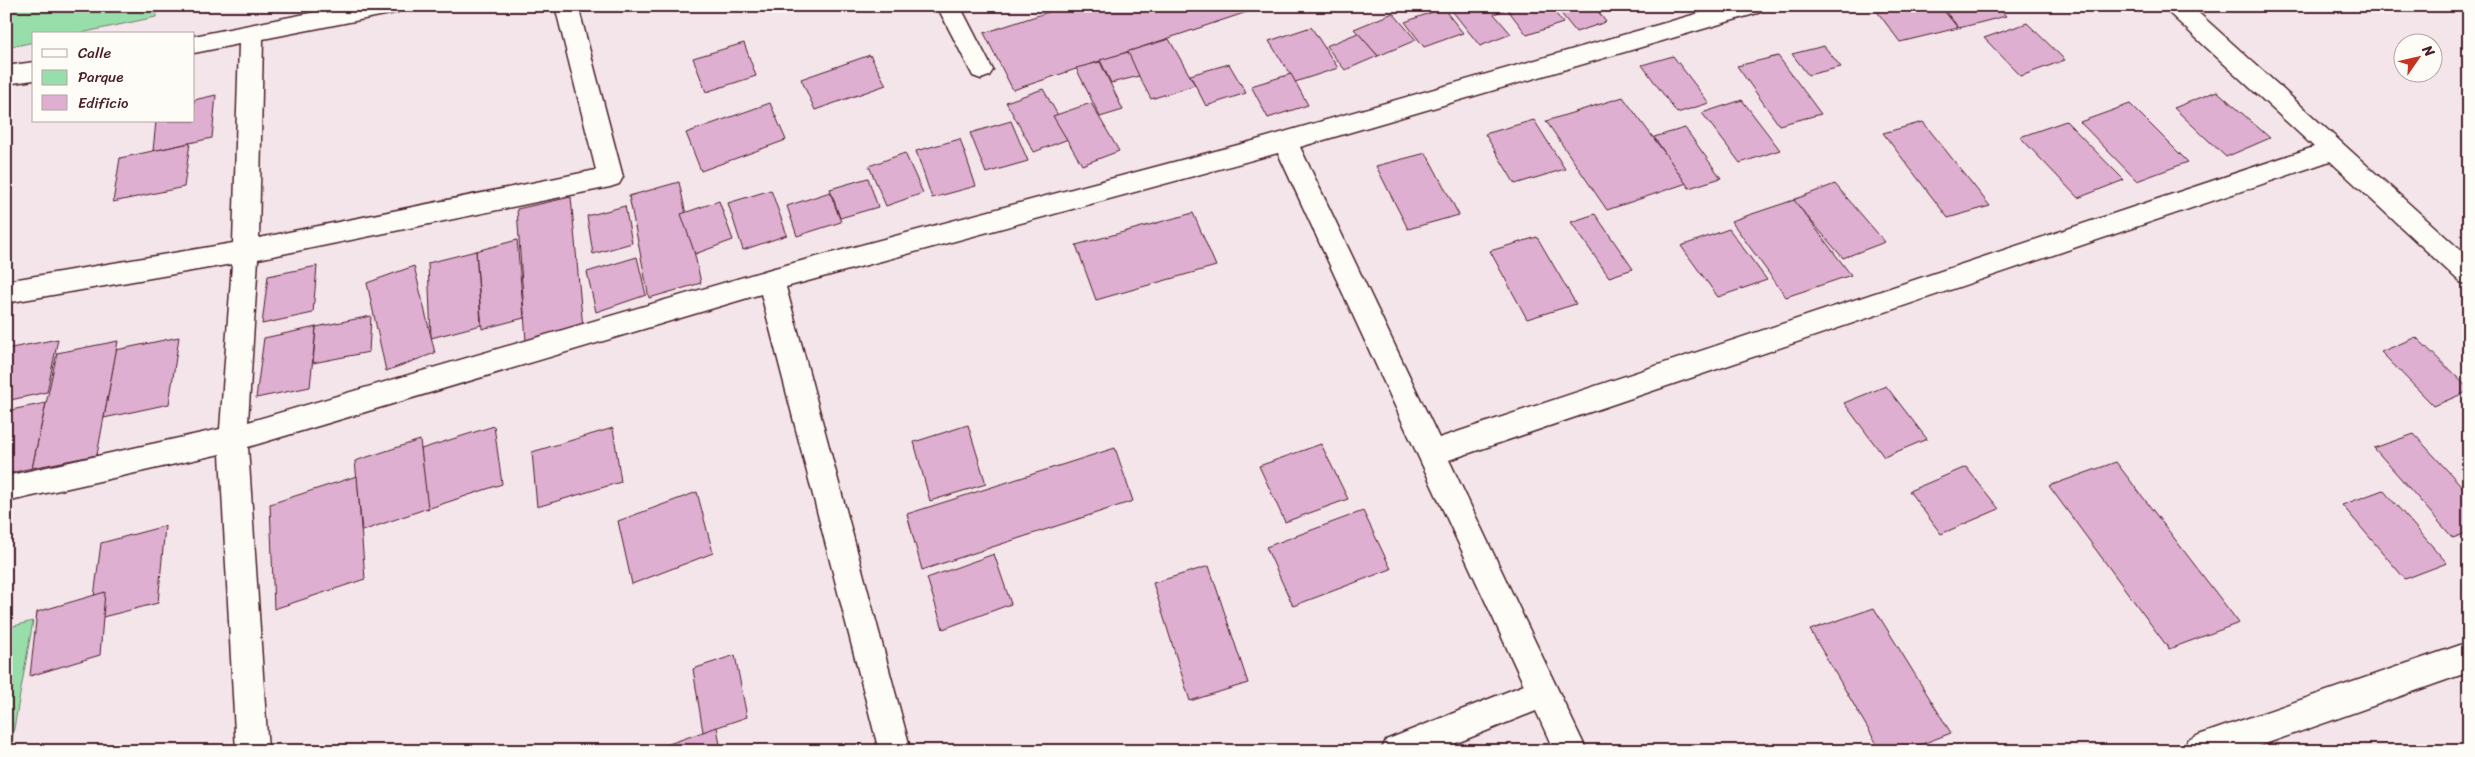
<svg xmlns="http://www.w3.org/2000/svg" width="2475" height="757" viewBox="0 0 2475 757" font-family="Sriracha,sans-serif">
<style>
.green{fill:#98deab;stroke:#717e6b}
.building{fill:#deafd0;stroke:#4a1f2b}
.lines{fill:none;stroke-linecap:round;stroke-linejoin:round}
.street-casing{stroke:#4a1f2b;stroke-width:3}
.street{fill:#fdfcf7;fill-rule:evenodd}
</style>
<rect width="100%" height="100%" fill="#f4e5eb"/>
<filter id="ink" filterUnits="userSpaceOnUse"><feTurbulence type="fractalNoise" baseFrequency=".02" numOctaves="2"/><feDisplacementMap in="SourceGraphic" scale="10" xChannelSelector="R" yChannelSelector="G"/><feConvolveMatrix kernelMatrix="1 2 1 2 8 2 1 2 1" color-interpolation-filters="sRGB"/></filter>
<g filter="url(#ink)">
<g class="green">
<polygon points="6,6 157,6 156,17 76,34 34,34 34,42 6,48"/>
<polygon points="33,621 10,751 6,751 6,628"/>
</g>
<g class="building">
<polygon points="1067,6 1265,6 1013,90 984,33"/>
<polygon points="1451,6 1501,6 1504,10 1494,14 1511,34 1480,46 1449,7"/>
<polygon points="1505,6 1550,6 1563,23 1527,35"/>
<polygon points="1555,6 1594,6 1606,22 1576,32"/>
<polygon points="1594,6 1619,6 1600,13"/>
<polygon points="1873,6 1940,6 1958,28 1900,42"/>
<polygon points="1941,6 1997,6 2006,16 1959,28"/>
<polygon points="1443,8 1463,33 1424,47 1405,22"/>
<polygon points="1393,13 1416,40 1378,56 1354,29"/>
<polygon points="2027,23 2065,60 2021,76 1984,38"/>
<polygon points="1311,27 1338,68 1295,82 1269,41"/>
<polygon points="1358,33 1378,56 1345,70 1326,46"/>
<polygon points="1169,39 1195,85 1151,99 1126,52"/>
<polygon points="744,43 756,76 706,92 693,58"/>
<polygon points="1824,46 1841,67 1808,75 1792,54"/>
<polygon points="1128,52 1139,76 1111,83 1100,60"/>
<polygon points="870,55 886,85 815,110 801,79"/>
<polygon points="1673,56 1709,103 1677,113 1642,65"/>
<polygon points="1778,56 1821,114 1779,125 1737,66"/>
<polygon points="1100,62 1123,110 1100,117 1076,68"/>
<polygon points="1229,64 1246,93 1206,106 1190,75"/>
<polygon points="1291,74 1308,105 1268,118 1251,86"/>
<polygon points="1043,89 1071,138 1034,152 1006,102"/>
<polygon points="2217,91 2270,138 2226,157 2174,108"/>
<polygon points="216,95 212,138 153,151 156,121 194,121 194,100"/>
<polygon points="1623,97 1687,183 1607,210 1546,121"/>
<polygon points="1742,100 1780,150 1740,163 1702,113"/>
<polygon points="770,103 786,140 701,171 686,133"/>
<polygon points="1091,103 1119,151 1082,165 1053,116"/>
<polygon points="2130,104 2188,162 2137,181 2080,122"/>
<polygon points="1534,120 1565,169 1515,184 1485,134"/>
<polygon points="1011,121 1028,161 986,173 970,133"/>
<polygon points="2066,121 2124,180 2078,198 2020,137"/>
<polygon points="1923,122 1990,206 1948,218 1883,133"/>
<polygon points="1685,128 1721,178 1689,188 1654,137"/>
<polygon points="960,139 976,186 932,198 916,151"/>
<polygon points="190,143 184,187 113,202 120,158"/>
<polygon points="905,153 923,193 886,206 869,166"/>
<polygon points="1426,153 1459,215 1408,229 1376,166"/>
<polygon points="868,178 878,207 840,218 830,189"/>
<polygon points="679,182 701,283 649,298 629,196"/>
<polygon points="1835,184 1885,242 1843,258 1793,200"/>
<polygon points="771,190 787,235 743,250 728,203"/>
<polygon points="830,192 841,222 797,236 787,206"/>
<polygon points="571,197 583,328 526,342 517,209"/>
<polygon points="1794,200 1851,275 1786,297 1731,221"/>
<polygon points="719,201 733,240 695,254 681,214"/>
<polygon points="625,206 632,243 593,254 587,216"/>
<polygon points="1193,213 1216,266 1096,300 1076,245"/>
<polygon points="1595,214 1633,269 1609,277 1571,222"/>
<polygon points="1729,229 1767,280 1718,297 1681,246"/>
<polygon points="1537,237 1576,304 1527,319 1490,251"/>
<polygon points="517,240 524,318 482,329 476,251"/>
<polygon points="476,251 481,325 431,338 428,263"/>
<polygon points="637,257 646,295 596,312 587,272"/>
<polygon points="317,266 313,313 262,324 268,276"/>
<polygon points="414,266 435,353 386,371 367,283"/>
<polygon points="371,316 369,352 313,363 316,327"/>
<polygon points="316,327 310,387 256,398 264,338"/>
<polygon points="179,337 169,404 104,418 116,350"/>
<polygon points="2416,337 2469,389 2469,391 2434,406 2381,352"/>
<polygon points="58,339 47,392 6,401 6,349"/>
<polygon points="118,341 97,455 32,468 57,353"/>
<polygon points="1886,386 1927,439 1884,457 1844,403"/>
<polygon points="46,403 32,468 6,474 6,411"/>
<polygon points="968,425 986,484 930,501 914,442"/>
<polygon points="494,426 502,484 427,509 421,449"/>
<polygon points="613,428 621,482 537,507 532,452"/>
<polygon points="2414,434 2469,494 2469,532 2453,538 2374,448"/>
<polygon points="420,440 428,508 362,531 355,461"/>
<polygon points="1321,444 1348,499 1285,522 1259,466"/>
<polygon points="1115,448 1133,501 922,570 907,514"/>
<polygon points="2116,462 2239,623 2169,649 2049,486"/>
<polygon points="1966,467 1999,509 1941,534 1909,491"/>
<polygon points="357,476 365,579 274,609 270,504"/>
<polygon points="2383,490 2447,563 2405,579 2342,505"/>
<polygon points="697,492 713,553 632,584 618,521"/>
<polygon points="1363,511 1391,569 1293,606 1266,547"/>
<polygon points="165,526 158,603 91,620 101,543"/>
<polygon points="994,554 1011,604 943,629 927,578"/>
<polygon points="1209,566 1248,683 1190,701 1153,583"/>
<polygon points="105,592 100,655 30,676 37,612"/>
<polygon points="1874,608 1951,733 1904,751 1881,751 1810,630"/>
<polygon points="735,655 747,717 703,732 693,669"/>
<polygon points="717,727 721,751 649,751"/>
</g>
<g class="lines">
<defs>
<g id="street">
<polygon points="346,6 401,6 398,12 390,14 263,39 259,238 596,170 555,6 578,6 623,177 619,184 610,187 258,259 248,422 771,269 1253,141 1724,6 1764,6 1761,12 1300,147 1439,438 2314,147 2168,12 2165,6 2191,6 2469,258 2469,285 2460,282 2330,161 1449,460 1587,751 1554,751 1536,711 1437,751 1381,751 1386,740 1524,685 1278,153 786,287 911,751 879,751 761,294 248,447 268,751 236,751 220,454 6,502 6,476 220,429 232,264 6,303 6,281 233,243 239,44 194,53 194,36"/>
<polygon points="937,6 960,6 993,70 989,76 981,79 973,76"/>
<polygon points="34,62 34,80 6,84 6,66"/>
<polygon points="2469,642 2469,672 2245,751 2183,751 2188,740 2199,735"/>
</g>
</defs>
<use href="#street" class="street-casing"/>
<use href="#street" class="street"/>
</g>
</g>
<rect width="2475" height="757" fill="none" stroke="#fdfcf7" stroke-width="25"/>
<rect x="12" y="12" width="2450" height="732" fill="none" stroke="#4a1f2b" stroke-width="2" filter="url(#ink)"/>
<rect x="32" y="32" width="162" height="90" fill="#fdfcf7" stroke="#b5a4a5"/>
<rect x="42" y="49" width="25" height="8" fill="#fdfcf7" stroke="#b5a4a5"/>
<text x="78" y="58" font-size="15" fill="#4a1f2b">Calle</text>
<rect x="42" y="70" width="25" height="15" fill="#98deab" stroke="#b5a4a5"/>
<text x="78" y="82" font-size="15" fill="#4a1f2b">Parque</text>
<rect x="42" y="95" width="25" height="15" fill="#deafd0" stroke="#b5a4a5"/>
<text x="78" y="108" font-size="15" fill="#4a1f2b">Edificio</text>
<g transform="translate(2418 58) rotate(56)"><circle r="24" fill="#fdfcf7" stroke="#b5a4a5"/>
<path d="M0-4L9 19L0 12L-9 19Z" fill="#c8321e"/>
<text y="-8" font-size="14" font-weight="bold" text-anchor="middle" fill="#4a1f2b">N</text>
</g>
</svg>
